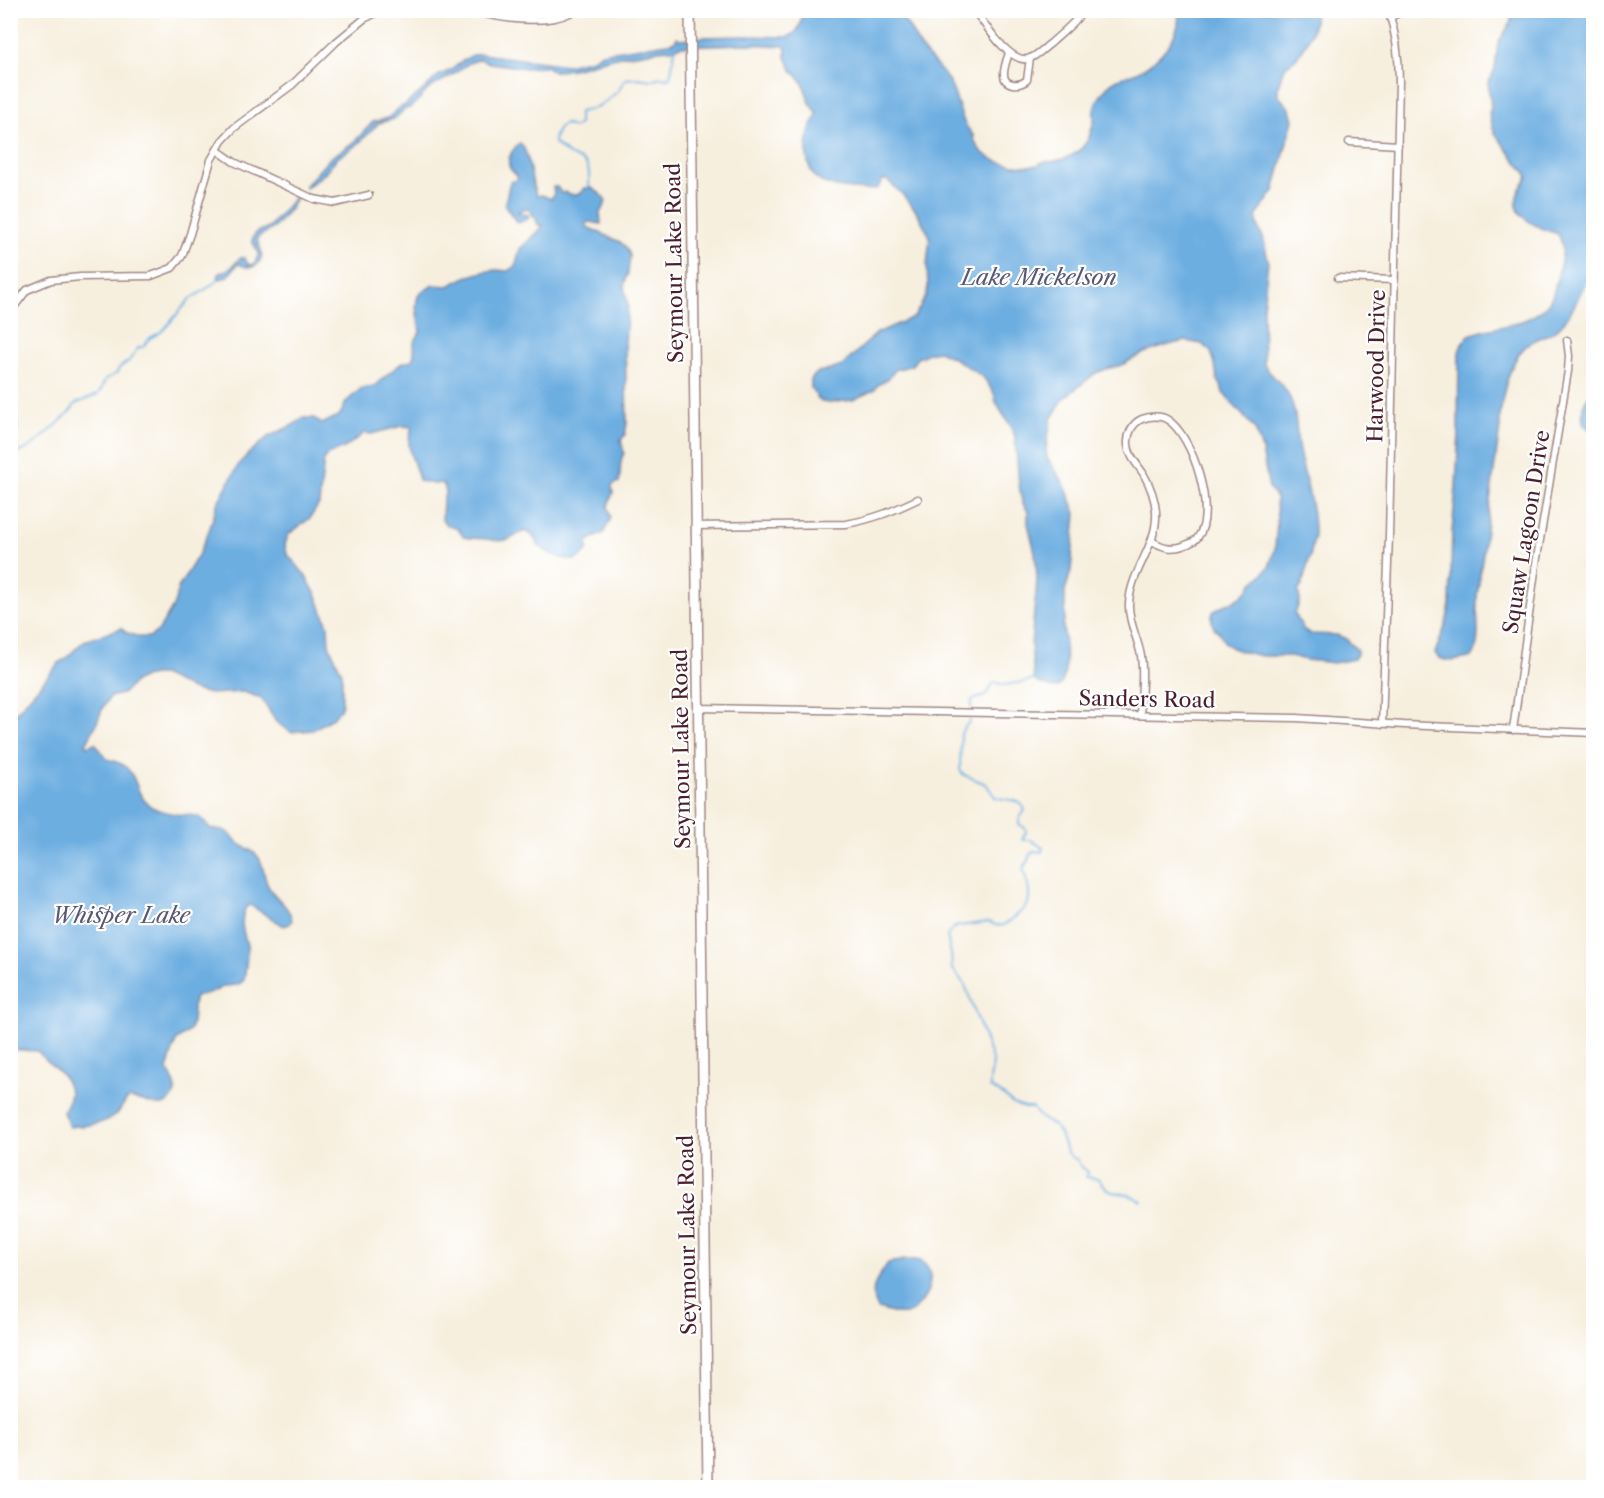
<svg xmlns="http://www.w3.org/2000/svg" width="1604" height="1498" viewBox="0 0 1604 1498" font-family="'Libre Caslon Text',serif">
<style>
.water{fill:#6daee1;stroke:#5c6686;stroke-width:1.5}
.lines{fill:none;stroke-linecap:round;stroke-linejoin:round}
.stream{stroke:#6daee1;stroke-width:2}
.street-casing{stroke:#a08784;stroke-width:9}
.secondary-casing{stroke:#a08784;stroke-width:12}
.street{stroke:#fff;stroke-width:6}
.secondary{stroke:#fff;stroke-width:9}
.labels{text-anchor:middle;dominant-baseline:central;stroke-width:4.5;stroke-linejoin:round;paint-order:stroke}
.street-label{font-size:21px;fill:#4a1f2b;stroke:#fff}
.water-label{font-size:22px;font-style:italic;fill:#585874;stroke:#fff}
</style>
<rect width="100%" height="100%" fill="#fff"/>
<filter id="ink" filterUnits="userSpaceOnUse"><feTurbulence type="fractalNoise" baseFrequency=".0167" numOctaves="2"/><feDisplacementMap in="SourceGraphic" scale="12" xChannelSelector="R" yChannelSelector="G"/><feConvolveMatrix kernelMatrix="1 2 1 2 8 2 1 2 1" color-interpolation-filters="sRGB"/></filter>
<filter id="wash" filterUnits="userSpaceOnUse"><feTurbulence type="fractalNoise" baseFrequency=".008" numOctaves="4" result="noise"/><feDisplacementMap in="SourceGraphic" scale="24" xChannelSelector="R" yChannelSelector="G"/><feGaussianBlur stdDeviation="1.35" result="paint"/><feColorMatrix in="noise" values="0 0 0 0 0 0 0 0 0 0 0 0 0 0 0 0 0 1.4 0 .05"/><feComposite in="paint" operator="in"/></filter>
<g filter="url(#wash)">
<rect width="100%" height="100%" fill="#f7efde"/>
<g class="water">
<path d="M802,10L894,11C909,22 911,33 921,48C930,60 943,70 950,84C957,97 959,111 965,124C967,128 970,131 973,135C974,138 974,141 976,144C988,165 1018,167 1039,165L1040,163L1047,161L1048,162C1070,160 1087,150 1092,128C1093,122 1094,126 1094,119C1095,116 1093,113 1094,110C1095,103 1103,92 1108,86C1115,78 1127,76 1137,72C1158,61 1183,36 1178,11H1314C1317,27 1305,50 1293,61C1289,65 1288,63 1285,67C1281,74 1277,87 1278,95L1290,109L1293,120L1274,191L1256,217L1260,232L1263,237L1268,260L1263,309L1264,364C1269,375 1284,384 1289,396C1297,411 1296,429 1298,445C1303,475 1315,506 1314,536C1313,551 1305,571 1302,586L1298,591L1300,600L1295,614L1304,630L1311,634L1337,635L1346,639L1357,650V654L1354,659L1333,663L1326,662L1306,660L1291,656H1262L1244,652L1232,648L1225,643L1219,632L1215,629L1212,623V616L1213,612L1224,605L1233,602L1242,596L1248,590L1252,583L1260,577L1269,567L1275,549L1277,521L1276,498L1269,488L1262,450L1255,429L1223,393L1221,385L1217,379L1215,364L1211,352L1202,344L1185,341L1172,344L1144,353L1122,365L1106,369L1096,373L1064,398L1051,419L1046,450L1047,458L1064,483L1076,513L1071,571L1065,591V618L1063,624C1064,637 1074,700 1047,686C1041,684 1038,684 1034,680L1031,645L1035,601L1036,595L1037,577L1035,552L1028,524V511L1022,502L1019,485L1015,437L1012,428L1001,411L996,402L994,393L984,378L957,360L939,351L927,353L923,356L917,358L912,365L895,370L888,379L878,385L874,390L853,400L828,403L823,402L818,399L811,388V379L818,372L833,369L842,366L877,333L914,317L926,296L928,287L927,265L930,237L917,212L903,195L887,180H883L877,189C861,191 825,189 814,176C809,169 806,156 807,149C807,143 808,135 810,130C812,124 816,119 817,113L810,103L802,81L792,70L786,57V48L784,46L748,44L680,46C673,51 666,48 658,50C643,54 627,54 612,58C592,63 574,71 553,71L546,66L526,68L490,63L480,59L469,63L454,74L430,88L411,107L404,110L394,119L379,123L358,144L336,159L325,173L306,188L305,186L330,158L355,141L373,122L388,118L399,108L405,105L424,89L438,76L451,70L464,60L473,55L481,54L567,65L593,59L602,53L668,43L675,41L677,37L680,39C687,37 695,41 702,37L742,36L787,37C799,34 802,21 802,10Z"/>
<path d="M1513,11H1593V259C1589,266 1589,273 1586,281C1581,293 1572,311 1564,322C1555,334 1541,336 1530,343C1509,356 1499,405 1500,427L1477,597C1476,613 1482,645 1472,657C1460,660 1441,665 1435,653L1446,624L1450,605L1452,532L1456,487L1459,433L1458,429L1459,352L1462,344L1468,336L1472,334C1496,326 1534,325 1549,302C1555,294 1555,285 1558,275C1561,261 1566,248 1558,234C1541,229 1509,218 1518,193C1520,187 1526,182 1528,176L1495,134L1489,114L1491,107L1488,83L1495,69L1498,43L1510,24Z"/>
<path d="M520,143C530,151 530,183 537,196L542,195L551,199L554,194L553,187H557L562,194L565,192C575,196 578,197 585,188H592C603,196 612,199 600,212L601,224L590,222L586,223L587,227L620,242L626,247L630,255L628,273L624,286L628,304L625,342L627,423L625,435L621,440L624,453C618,462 622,473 619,482L612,485L613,493L608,506L611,518L603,534L589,540L587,544L588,550C585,553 583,557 578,559C569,563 545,553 539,546C535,541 533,533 527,532C520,530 516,537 510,539C502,542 495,541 487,539C480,538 472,539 464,537L458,529L447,525L442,520L443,499L446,492L444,485L441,483L434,484L419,481C418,469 408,455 409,441C409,436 411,431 412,427L402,426L371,434L365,433L344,448L327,455L324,460L319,504L310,518L288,535L285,545L287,554L305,575L317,596L328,626L329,645L342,673V704L340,710L332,718L313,730L291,732L276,722L261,698L243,692L210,694L194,690L162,675H153L144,677L136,681L122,694L110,697L103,707L96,725L86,744L87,746L95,743L107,759C143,767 129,788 149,805C153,809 169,813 175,814C183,816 191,814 198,817C204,819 206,825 211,829C216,830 220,829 225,831C232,834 234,840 240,844C246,849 254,850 259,858C265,868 263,880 270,889C277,900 290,907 292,920L290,924L284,926L250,905L246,907C239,923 243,930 247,945C248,951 245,973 244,980L238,985L224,986L215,991L195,997C191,1006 195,1025 188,1032C185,1035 180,1037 176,1041C175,1045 168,1065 168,1067C169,1079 181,1085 173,1097C161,1113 151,1101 136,1100C134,1099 130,1097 128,1099C124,1101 121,1110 117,1114C105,1125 85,1125 69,1127L63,1112L68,1103L70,1091L63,1076L37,1051L16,1050L11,1048V718L55,668L59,662L64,660L84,641L119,629L122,628L125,632L139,637H150L159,630L174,605L178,588L199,554L210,528L217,504L239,464L248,454L268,437L293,425L303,418H314L322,424L338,416L341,413L346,402L362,388L374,386L395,368L402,363L411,361L414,355V343L420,332L416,305L418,296L421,293L433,285L448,286L466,277L483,272L496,270L508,271L515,267L520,249L540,230L543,225H538L536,219L527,208L521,210L518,212L528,215L529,218L518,223C512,217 510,212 505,206L509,185L511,181L514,182L518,178C516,175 514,173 511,170C505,161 512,149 520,143Z"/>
<path d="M295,197L296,198L291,208L274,228L258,237C256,243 259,244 261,250C264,259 257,268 248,267C245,267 242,265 238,264L227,277L220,279L218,277L220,273L231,268L240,258H244L248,264L251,265L255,263L259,253L252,241C254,230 263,231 270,226Z"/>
<path d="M1593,392V430L1589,429L1583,424C1582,410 1581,402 1593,392Z"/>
<path d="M905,1260C909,1260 915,1259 919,1261C942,1270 925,1309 906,1314C898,1316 886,1311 878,1309C867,1289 877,1280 888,1263Z"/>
</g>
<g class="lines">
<g class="stream">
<path d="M589,188C589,181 590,174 588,168C586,160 576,159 569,155C564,151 559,147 554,143C554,135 558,127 565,124L574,128L579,124V112L592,109L604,103L619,90L625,79L638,78L651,80L661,77L669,78L671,73L675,49"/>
<path d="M13,452C18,452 19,453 23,451C34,446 71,414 75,404L97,395L100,392L105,380L117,373L119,368L129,361L138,348L143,347L150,338L161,332L167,326L190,299L205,290L219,279"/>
<polyline points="971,709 972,700 985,696 994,682 1005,685 1034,680"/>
<path d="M970,721L963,729L961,734L960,769L962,774L986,784L995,797C1006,801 1020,797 1025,810C1022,816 1018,817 1019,824L1025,828L1026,832L1022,840H1031L1043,848L1042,852L1033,851L1029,856V861L1025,865L1023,870C1027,878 1031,894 1028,903C1026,907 1022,911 1018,914C1010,921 1001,931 990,922L959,926L953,928L947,936L951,954L952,968L965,985L993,1062C992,1071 989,1078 990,1088L1002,1094L1013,1104L1025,1108H1033C1035,1111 1037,1114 1039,1116C1044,1121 1051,1123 1056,1128C1066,1139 1060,1153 1078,1160C1079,1168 1083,1167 1088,1172L1086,1177L1099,1179L1108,1190L1112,1192L1127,1194L1142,1201"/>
</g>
</g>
</g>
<g filter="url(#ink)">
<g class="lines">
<defs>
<g id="street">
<path d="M467,10C495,17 526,23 554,18C562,17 570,13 577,10"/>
<path d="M974,10C985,24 1009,63 1028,59C1036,57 1044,48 1051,43C1062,33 1075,23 1084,10"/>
<polyline points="1391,17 1397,14 1398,10"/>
<path d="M1009,53C1007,59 1004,67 1004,73C1003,87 1020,86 1027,80L1030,58"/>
<polyline points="1349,142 1398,145"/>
<polyline points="217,150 234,162 314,199 335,203 369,195"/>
<polyline points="1338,278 1394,280"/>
<polyline points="10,317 14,307 27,290 51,280 80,277 151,276 172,268 182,256 190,234 211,160 222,141 234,128 292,85 336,42 364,19 382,10"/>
<polyline points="10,387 12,482 10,511"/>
<path d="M695,526L846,524C874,519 893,511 918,499"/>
<polyline points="699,708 1297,718 1404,725 1594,733"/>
<path d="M1140,715C1141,696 1144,675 1141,656C1138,638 1128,622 1129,603C1131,570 1158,545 1156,512C1155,498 1150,485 1143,473C1137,464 1129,456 1128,445C1127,435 1132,423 1142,419C1150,416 1161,415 1168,420C1193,436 1217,513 1198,537C1195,542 1188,544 1183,546C1171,550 1162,547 1152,541"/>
<path d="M1382,724L1389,536L1399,81C1399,57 1396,33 1388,10"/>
<polyline points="1513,730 1536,564 1568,371 1569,356 1567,340"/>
</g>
<polyline id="secondary" points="690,10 708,1488"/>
</defs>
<use href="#street" class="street-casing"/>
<use href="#secondary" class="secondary-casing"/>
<use href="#street" class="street"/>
<use href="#secondary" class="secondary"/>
</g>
</g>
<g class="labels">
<g class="street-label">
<text transform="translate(674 263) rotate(-91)">Seymour Lake Road</text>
<text transform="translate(1376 366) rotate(-89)">Harwood Drive</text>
<text transform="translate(1526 532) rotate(-81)">Squaw Lagoon Drive</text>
<text transform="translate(1147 699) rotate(1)">Sanders Road</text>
<text transform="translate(681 749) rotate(-91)">Seymour Lake Road</text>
<text transform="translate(687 1235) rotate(-91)">Seymour Lake Road</text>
</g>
<g class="water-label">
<text x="1039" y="277">Lake Mickelson</text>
<text x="121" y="915">Whisper Lake</text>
</g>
</g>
<rect width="1604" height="1498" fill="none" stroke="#fff" stroke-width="36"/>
</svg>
